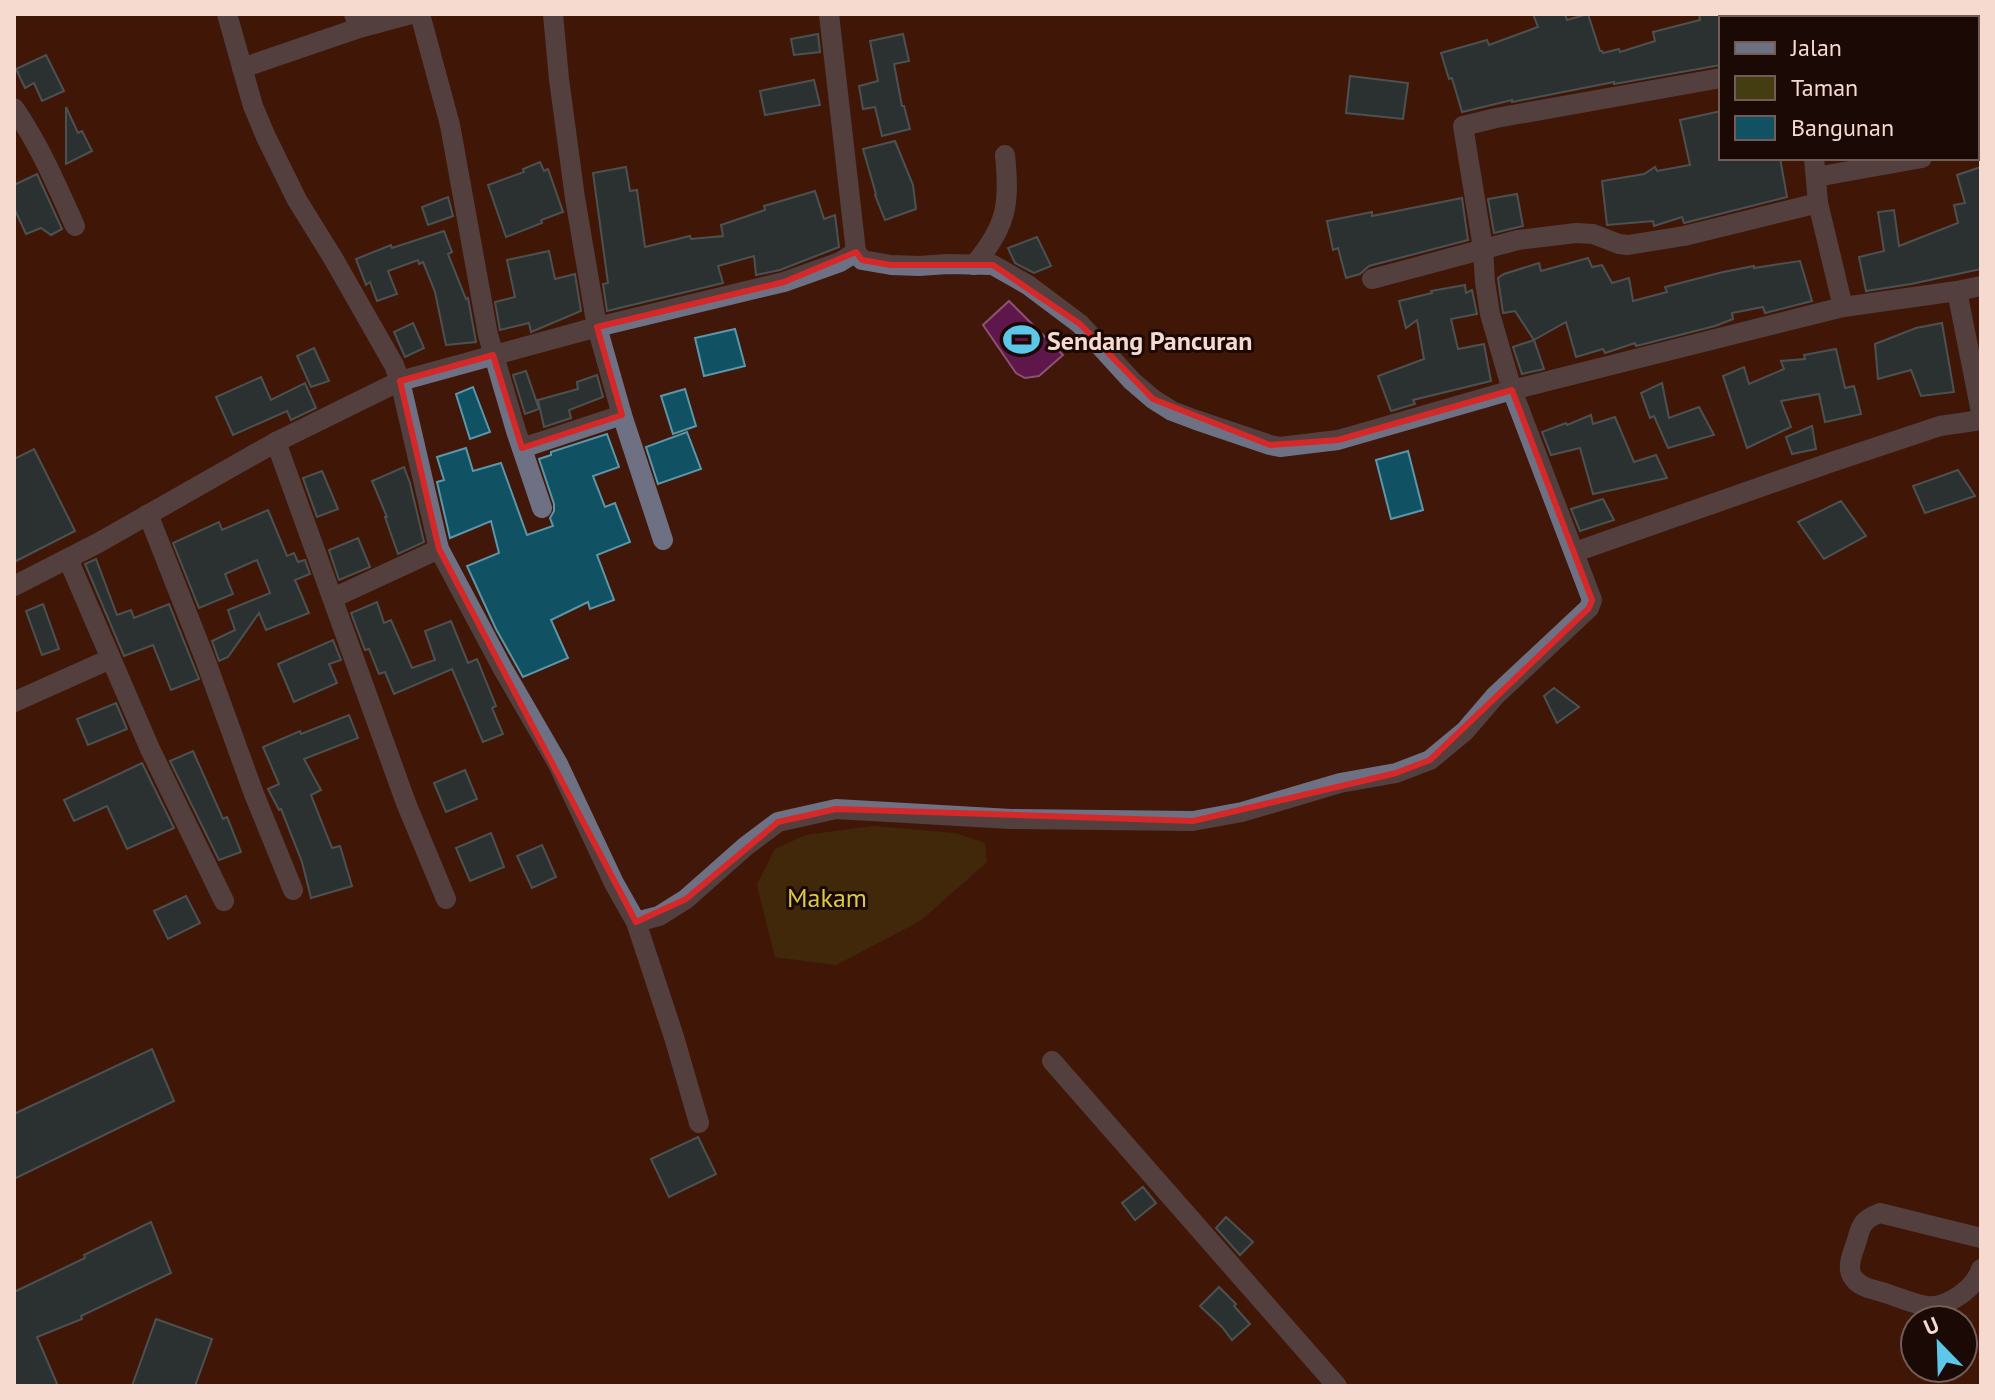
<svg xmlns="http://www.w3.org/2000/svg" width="1995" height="1400" viewBox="0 0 1995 1400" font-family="'PT Sans',sans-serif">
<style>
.green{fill:#443d11}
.water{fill:#5f174b;stroke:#8c5273;stroke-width:2}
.building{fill:#105163;stroke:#5b96a9;stroke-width:2}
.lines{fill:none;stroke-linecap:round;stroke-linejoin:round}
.minor{stroke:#6e7084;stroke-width:20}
.marked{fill:none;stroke:#d62828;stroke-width:6;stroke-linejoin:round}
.labels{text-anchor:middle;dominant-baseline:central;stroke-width:6;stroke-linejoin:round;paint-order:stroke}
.poi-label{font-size:26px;font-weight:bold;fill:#f6dad0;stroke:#1a0904;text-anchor:start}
.park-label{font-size:26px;fill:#dcc842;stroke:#1a0904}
</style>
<rect width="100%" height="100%" fill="#401708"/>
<polygon class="green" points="872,826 955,833 985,843 987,862 920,921 836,965 775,957 757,885 775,849 806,835"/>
<polygon class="water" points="1009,301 1063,355 1039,376 1025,378 1016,373 983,325"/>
<g class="building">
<polygon points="1533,14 1565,14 1567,20 1588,14 1600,51 1602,51 1603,53 1619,49 1620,52 1655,41 1653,32 1700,20 1699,14 1721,14 1721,65 1614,84 1614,82 1512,102 1512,100 1462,112 1452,78 1449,79 1441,53 1487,40 1489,45 1538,27"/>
<polygon points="818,34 820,52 794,55 791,39"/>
<polygon points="903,34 909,61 894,64 902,106 904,106 910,129 882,136 875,107 863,109 859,86 878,81 870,41"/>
<polygon points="46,55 64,91 42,101 34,83 25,88 16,69"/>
<polygon points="1350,76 1408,83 1403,119 1346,113"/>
<polygon points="814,80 820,105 765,115 760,91"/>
<polygon points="66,107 78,133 82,131 92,151 66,164"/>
<polygon points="1721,111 1721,158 1780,158 1787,197 1684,223 1682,217 1654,226 1653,221 1607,225 1602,181 1644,174 1655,167 1657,171 1690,165 1680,120"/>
<polygon points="895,141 913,185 916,209 885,220 875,195 876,194 863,149"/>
<polygon points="540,162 544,171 548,169 563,212 541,220 542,223 506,237 488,185 524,172 523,169"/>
<polygon points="626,167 630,191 637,190 645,247 690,236 691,239 723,236 721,225 765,210 764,206 815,191 824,219 835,215 839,247 780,270 756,275 754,256 718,266 723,283 607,311 603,284 608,283 593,173"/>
<polygon points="1981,167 1981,269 1911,284 1866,291 1859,257 1884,251 1878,212 1894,210 1899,246 1958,223 1954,205 1965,203 1957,175"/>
<polygon points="37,174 62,229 51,235 41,228 26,234 14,208 14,185"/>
<polygon points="1517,194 1523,226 1494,233 1488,199"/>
<polygon points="448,197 453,216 428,225 422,207"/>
<polygon points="1462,198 1468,240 1369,266 1360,274 1346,278 1338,248 1333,250 1327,221 1372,212 1372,216"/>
<polygon points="444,231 452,252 448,254 466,299 468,298 476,342 446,345 435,292 423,262 419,264 418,260 388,271 397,294 377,301 370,282 366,285 356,259 391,245 392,248"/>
<polygon points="1037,237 1051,266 1034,273 1015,263 1008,248"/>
<polygon points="549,251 555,279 575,274 581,311 531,332 529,323 500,330 495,302 515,297 507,260"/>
<polygon points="1588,258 1592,267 1602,265 1612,283 1629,278 1633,301 1667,292 1665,287 1723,272 1754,266 1754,268 1800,261 1812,301 1765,313 1763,307 1732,313 1733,319 1715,326 1636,346 1635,343 1605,353 1603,349 1576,357 1566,322 1534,340 1515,311 1503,313 1498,278 1504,274 1539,263 1541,271"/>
<polygon points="1465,285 1466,293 1472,290 1477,314 1451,319 1458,349 1484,344 1491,381 1413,400 1415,404 1391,411 1378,376 1424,359 1417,320 1406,328 1399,301 1432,293 1431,291"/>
<polygon points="413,323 424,348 405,357 394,332"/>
<polygon points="1942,323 1954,392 1921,396 1911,370 1878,379 1875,344 1916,328"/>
<polygon points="735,329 745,366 704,376 695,338"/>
<polygon points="1534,340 1544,369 1522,374 1513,347"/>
<polygon points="314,348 329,381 311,387 297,356"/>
<polygon points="1836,349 1845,388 1854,386 1861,414 1825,422 1819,394 1781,401 1791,427 1747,448 1723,376 1744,367 1749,384 1784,369 1781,361 1805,359 1804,355"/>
<polygon points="526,371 539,409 525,414 513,375"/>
<polygon points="597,375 603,397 569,410 571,418 544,427 538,400 578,389 577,382"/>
<polygon points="261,377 271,400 305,383 316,408 291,420 287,411 233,435 216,397"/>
<polygon points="1662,383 1669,418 1699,407 1714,435 1668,448 1654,416 1650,418 1641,393"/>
<polygon points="473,387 490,432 470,439 456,394"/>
<polygon points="685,389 696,426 673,434 661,396"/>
<polygon points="1591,415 1593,424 1615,417 1634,462 1656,455 1667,478 1593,494 1580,448 1551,455 1542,432 1566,423 1567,425"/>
<polygon points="1812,426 1816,449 1792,454 1786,437"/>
<polygon points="687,432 701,469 658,484 646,447"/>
<polygon points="607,434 619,467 593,476 605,507 615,503 630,542 597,555 614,600 590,609 588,602 551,620 568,658 523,677 496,629 467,566 499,553 491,521 450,538 437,482 444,480 437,457 466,448 473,471 501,463 527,535 553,526 550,518 554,511 554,504 539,459 551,455 551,452"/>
<polygon points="34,449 75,531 14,562 14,459"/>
<polygon points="1408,451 1423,510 1391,519 1376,460"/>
<polygon points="404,467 410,483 424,542 398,554 385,517 387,517 372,481"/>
<polygon points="1958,470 1975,496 1925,513 1913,486"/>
<polygon points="322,471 338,509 317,517 303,478"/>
<polygon points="1603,499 1614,520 1580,531 1571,509"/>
<polygon points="1841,501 1866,536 1824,559 1798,522"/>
<polygon points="268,510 287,556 294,553 298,562 305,560 310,574 295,580 309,613 266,630 259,613 228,657 219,661 212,641 235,630 228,610 270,593 257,560 225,574 233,594 199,608 173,543 219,522 222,530"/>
<polygon points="358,538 370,567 339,580 329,550"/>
<polygon points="96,559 117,615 131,610 134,618 169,604 199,679 171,690 153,645 124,656 85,564"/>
<polygon points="377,602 384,623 391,620 412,668 435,660 425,631 451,621 468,663 477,659 496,706 492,708 503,734 483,742 452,669 394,694 385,672 379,674 369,649 365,650 351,613"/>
<polygon points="43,604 59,649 42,655 26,611"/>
<polygon points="333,640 341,660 329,664 337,683 294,702 278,664"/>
<polygon points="1554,688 1579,707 1557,723 1544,696"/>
<polygon points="116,703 127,729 88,745 77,719"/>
<polygon points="349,715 358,738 304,759 321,790 311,795 332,848 340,846 352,886 311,898 302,862 281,809 279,810 268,789 279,784 263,747 300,731 301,734"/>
<polygon points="193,751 223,819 227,817 241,852 219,860 170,761"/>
<polygon points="142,763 174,828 127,849 107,806 74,821 64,800"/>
<polygon points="465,770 477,799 446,812 434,783"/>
<polygon points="491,833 504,867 470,881 456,848"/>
<polygon points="542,845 556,877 532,888 517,856"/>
<polygon points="186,896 200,923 168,939 154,911"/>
<polygon points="152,1049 174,1101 14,1179 14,1114"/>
<polygon points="698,1137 716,1174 669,1197 651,1159"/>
<polygon points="1143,1187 1156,1203 1135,1220 1122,1203"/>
<polygon points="1226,1217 1253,1242 1240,1255 1216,1228"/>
<polygon points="151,1222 171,1273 81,1316 82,1319 37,1337 58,1386 14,1386 14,1292 85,1258 84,1255"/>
<polygon points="1219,1287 1236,1304 1234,1306 1250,1324 1232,1340 1222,1327 1200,1306"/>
<polygon points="156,1319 212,1339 195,1386 132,1386"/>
</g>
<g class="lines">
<g class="minor">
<polyline points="227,14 253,106 266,137 297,200 333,258 394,365 400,381 439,549 503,669 558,764 614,883 636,922 674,1037 699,1123"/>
<polyline points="354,14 359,28 411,14"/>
<polyline points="420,14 450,125 488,335 516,431 542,508"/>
<polyline points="553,14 559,79 575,198 597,327 622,415 663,540"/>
<polyline points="829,14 856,252"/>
<polyline points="242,68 359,28"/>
<path d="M14,108C39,144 57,186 75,226"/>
<polyline points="1977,148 1981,148"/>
<polyline points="1814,158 1818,203 1843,307"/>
<polyline points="1816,177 1922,158"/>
<path d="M974,265C1007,226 1010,204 1005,155"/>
<polyline points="1372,279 1518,240 1576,233 1593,234 1619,244 1628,245 1684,236 1818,203"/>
<polyline points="1957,291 1981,412"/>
<polyline points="276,442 406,803 446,899"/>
<polyline points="522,448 622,415"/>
<polyline points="148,514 205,659 254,794 293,890"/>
<polyline points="1575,552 1832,462 1940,426 1981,420"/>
<polyline points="68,559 150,749 224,901"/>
<polyline points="14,586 98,543 276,442 400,381 597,327 784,282 840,262 856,252 862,260 891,265 919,266 948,264 993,265 1028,285 1080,324 1132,381 1153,399 1172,411 1196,420 1270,445 1280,447 1338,440 1512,390 1843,307 1957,291 1981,286"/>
<polyline points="333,598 439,549"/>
<polyline points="14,702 110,659"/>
<polyline points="636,922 659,916 686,899 746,846 778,822 836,809 1011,819 1193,821 1242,812 1340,783 1396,773 1430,760 1465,731 1495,696 1589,608 1592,600 1512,390 1490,314 1485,282 1483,248 1463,126 1496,118 1721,78"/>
<polyline points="1052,1061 1337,1386"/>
<path d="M1981,1238L1880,1213C1864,1219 1861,1224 1857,1240C1854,1251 1846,1265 1852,1276C1859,1288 1873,1289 1885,1293C1898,1297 1913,1304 1927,1306C1948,1308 1975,1288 1981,1269"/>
</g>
</g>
<path d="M0 0H1995V1400H0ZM856,252L862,260L891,265H993L1080,324L1153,399L1270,445L1338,440L1512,390L1592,600L1589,608L1430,760L1396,773L1193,821L836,809L778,822L686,899L636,922L439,549L400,381L493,355L522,448L622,415L597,327L784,282Z" fill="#401708" fill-opacity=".55" fill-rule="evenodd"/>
<path class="marked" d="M856,252L862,260L891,265H993L1080,324L1153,399L1270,445L1338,440L1512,390L1592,600L1589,608L1430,760L1396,773L1193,821L836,809L778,822L686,899L636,922L439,549L400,381L493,355L522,448L622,415L597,327L784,282Z"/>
<defs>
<symbol id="stadium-bare" viewBox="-9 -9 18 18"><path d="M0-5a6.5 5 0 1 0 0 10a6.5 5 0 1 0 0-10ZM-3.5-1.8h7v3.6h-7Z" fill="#5cc7e8" stroke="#1a0904" stroke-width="2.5" paint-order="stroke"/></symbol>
</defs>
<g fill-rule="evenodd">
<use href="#stadium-bare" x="996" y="314" width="51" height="51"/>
</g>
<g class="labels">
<g class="poi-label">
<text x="1047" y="340">Sendang Pancuran</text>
</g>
<g class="park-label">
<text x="827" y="897">Makam</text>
</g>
</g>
<rect width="1995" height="1400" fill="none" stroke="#f6dad0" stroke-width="32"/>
<rect x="1719" y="16" width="260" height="144" fill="#1a0904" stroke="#725d56" stroke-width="2"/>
<rect x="1735" y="42" width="40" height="12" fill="#6e7084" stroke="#725d56" stroke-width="2"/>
<text x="1791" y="56" font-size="24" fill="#f6dad0">Jalan</text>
<rect x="1735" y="76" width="40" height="24" fill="#443d11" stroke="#725d56" stroke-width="2"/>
<text x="1791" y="96" font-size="24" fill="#f6dad0">Taman</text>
<rect x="1735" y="116" width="40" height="24" fill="#105163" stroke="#725d56" stroke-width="2"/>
<text x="1791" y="136" font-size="24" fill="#f6dad0">Bangunan</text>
<g transform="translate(1939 1344) rotate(337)"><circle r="38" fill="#1a0904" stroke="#725d56" stroke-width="2"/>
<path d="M0-6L14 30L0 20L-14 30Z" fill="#5cc7e8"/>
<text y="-12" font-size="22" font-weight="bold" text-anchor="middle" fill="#f6dad0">U</text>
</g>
</svg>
